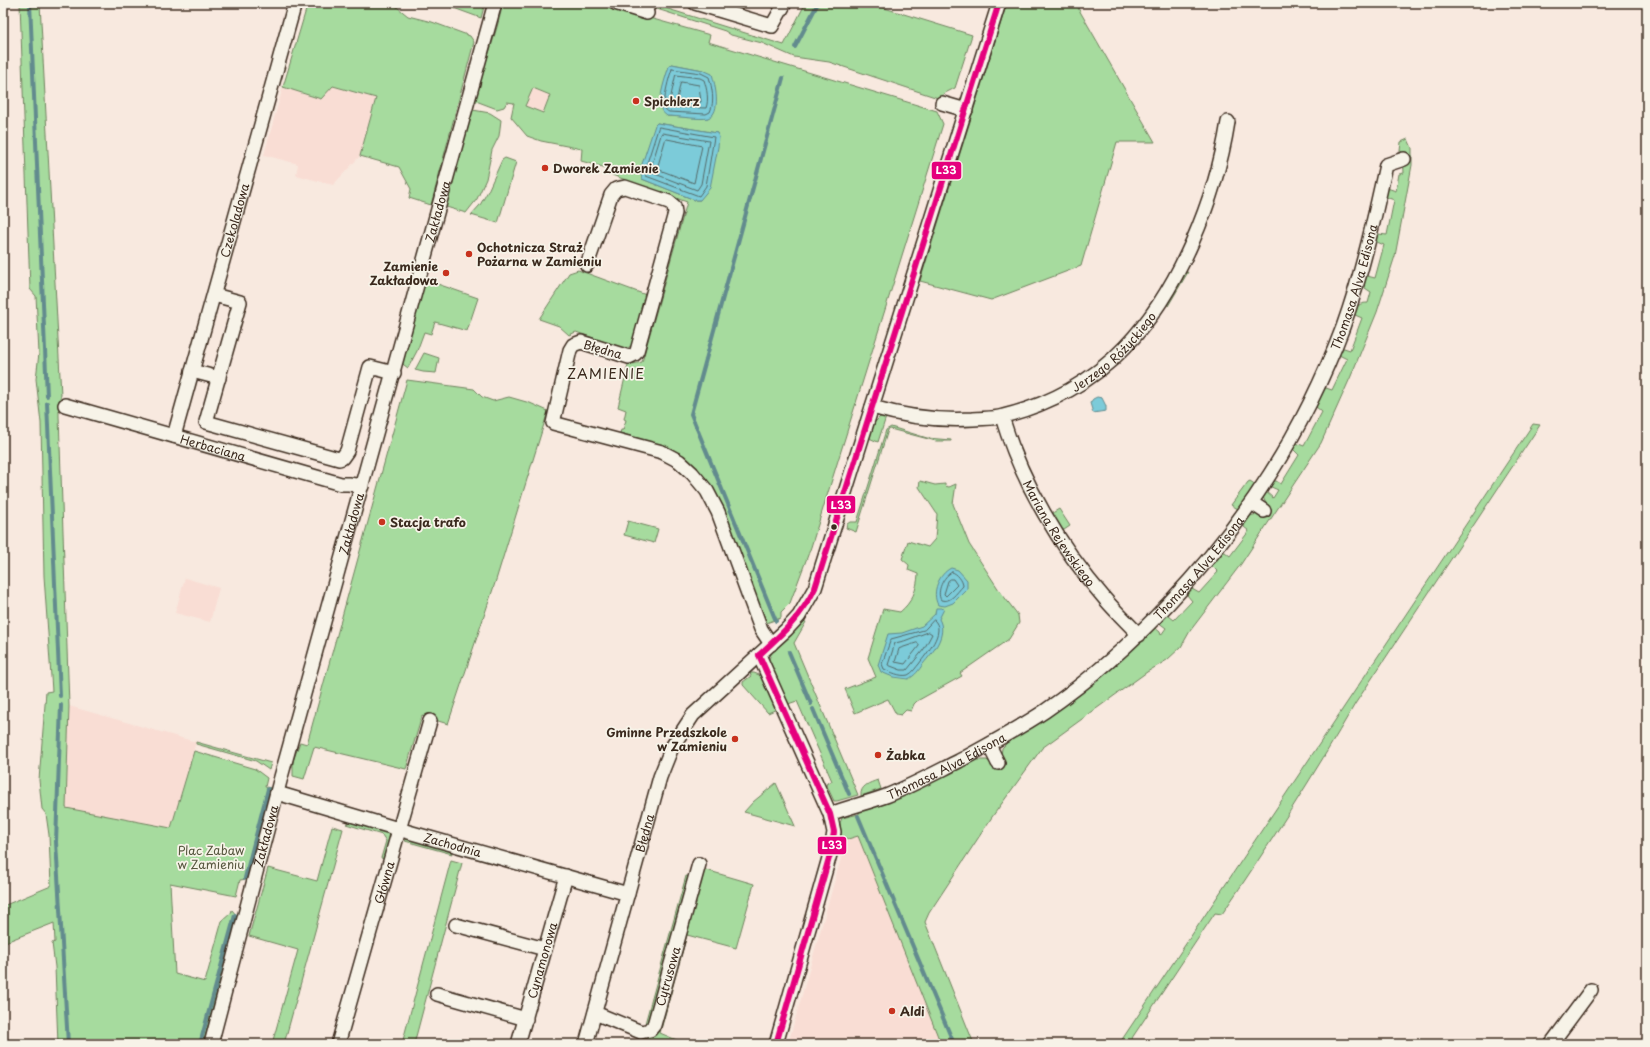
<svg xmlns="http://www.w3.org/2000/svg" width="1650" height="1047" viewBox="0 0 1650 1047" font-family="'Playpen Sans',sans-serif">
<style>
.built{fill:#f9ddd4}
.green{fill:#a6db9e;stroke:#70825e;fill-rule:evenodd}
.water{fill:#7ccbd9;stroke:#628b8e}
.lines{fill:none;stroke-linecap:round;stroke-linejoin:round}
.shore{stroke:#556a69;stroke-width:1}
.stream{stroke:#628b8e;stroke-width:4}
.minor-casing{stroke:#3b2a1e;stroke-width:16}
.minor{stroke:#f7f3e8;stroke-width:13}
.bus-1-casing{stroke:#f7f3e8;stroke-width:9}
.bus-1{stroke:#e5007d;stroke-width:6}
.poi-dot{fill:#c8321e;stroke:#f7f3e8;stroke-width:1.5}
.bus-dot{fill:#3b2a1e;stroke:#f7f3e8;stroke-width:1.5}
.labels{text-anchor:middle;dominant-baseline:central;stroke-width:3.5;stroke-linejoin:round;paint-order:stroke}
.poi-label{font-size:12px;font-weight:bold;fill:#3b2a1e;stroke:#f7f3e8;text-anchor:start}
.street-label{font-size:12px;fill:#3b2a1e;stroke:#f7f3e8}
.park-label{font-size:12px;fill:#56563e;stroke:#f7f3e8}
.quarter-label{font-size:14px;letter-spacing:1px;fill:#3b2a1e;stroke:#f7f3e8}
.line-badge{stroke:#f7f3e8;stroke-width:1.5}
.badge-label{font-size:11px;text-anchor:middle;font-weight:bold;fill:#fff}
</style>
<rect width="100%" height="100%" fill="#f8e9df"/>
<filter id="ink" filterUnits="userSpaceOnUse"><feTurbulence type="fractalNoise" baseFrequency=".025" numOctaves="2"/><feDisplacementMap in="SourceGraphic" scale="8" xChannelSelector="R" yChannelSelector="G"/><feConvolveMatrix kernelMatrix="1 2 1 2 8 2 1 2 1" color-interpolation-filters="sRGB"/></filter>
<g filter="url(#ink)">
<g class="built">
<polygon points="333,86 376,98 360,156 333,185 296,175 298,164 264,155 283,87 321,99"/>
<polygon points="533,88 550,95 543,113 525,106"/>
<polygon points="185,578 219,588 210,622 175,613"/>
<polygon points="69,706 196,742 171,828 66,809"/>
<polygon points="858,835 941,1044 788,1044 844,848 839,846 840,837 848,839"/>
</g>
<g class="green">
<polygon points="20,3 40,3 61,395 59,401 59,416 69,706 66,808 171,828 194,751 255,769 267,778 265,787 272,788 247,879 240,880 236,896 170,883 175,974 205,982 222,921 231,913 232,910 237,916 203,1044 58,1044 55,967 52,943 55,942 54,923 3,943 3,906 51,886 49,835 46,814 42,809 39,780 46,692 52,691 44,576 41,423 36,379 39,353 36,296 30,289"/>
<polygon points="308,3 392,3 408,16 432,22 470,36 474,42 431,205 409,198 411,189 399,167 360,156 376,98 333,86 321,99 283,87"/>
<polygon points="440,3 485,3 481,18"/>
<path d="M503,3H596L710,35L708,42L937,111L943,124L811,547L790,603L781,612V618L769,622L765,624L723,513L667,447L620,433L621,430H623L626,420L624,419L626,410L618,407L628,365L642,362L687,202L612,175L614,170L581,161L582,149L541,141L527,136L511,117L514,103L507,102L504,107L497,109L476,101L474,98C484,66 496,36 503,3ZM672,64L703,70L708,118L667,116L661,108L662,95L669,66ZM533,88L550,95L543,113L525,106ZM657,123L717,133C718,157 709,178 700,200H695L642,179Z"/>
<polygon points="799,3 868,3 972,35 955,88 943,94 941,99 829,62 794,57 762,43 731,35 725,31 654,8 652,4 784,45 804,6"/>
<polygon points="1007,3 1084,3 1078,8 1155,142 1117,142 1081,266 991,300 920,281"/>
<polygon points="473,110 490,113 501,120 499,136 492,150 486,179 477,199 466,213 443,206 469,112"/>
<path d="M1408,139L1412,148V165L1395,256L1377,312L1351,376L1321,443L1241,564L1190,631L1181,647L1167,660L1147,672L1042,748L992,817L929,913L925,922L974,1044H941L858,836L848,839L840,837V823L842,818L859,814V810L907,793L977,760H987L993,766L1001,756L1002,748L1008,742C1058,709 1115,673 1154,627L1160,632L1161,635L1166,628L1158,622L1166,615L1169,616L1174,620L1192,601L1187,595V592L1192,589L1199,593L1218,572L1212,566V563L1221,552H1225L1230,556L1249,531L1244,527V523L1249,516L1258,514L1267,506L1263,497L1265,491L1273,498L1278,490L1269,486L1272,481H1276L1281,484L1299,455L1292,448L1296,443L1304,446L1322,412L1315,406L1323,388H1326L1332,390L1347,359L1339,355L1340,349L1344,348L1350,350L1362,318L1355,315L1354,312C1357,305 1360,303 1368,303L1371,292L1365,288L1364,282L1367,276L1375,278L1384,245L1377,242L1376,237L1378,234L1387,235L1394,200L1386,197L1387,188L1396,191L1399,174L1404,173L1403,152L1400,151L1401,142Z"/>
<polygon points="505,158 516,162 498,223 471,215 480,205 488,191 502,160"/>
<polygon points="578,270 646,295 633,345 625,349 576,332 569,335 559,326 539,319 569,273"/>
<polygon points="1188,272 1168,306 1167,299 1182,274"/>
<polygon points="423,279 478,298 467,331 435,322 431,334 424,332 417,351 408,368 400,362"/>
<polygon points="424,353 439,358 436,373 423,372 415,370"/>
<polygon points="407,380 474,389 482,397 493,401 509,397 530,403 548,411 496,580 448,724 422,716 406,769 314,747 304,779 293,776 293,761 300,742 307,744"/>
<polygon points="880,417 886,417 878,442 869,438 873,424"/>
<path d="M1533,424L1540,425L1355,704C1314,775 1268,847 1222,914L1215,913L1128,1044H1119Z"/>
<polygon points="891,427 927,438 951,440 951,441 936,441 890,429 888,430 856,532 846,528 847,524 850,522 857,522 886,430"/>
<path d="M920,481L935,485L945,484V486L949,487L956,484L953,504L969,544L999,590L1018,615L1019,623L1009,639L960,673L962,676L917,701L914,704L911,711L906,710L901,715L896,714L888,699L855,713L845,689L876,677L868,658L883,609L900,612C912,602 917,590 918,574L908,570L909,565L902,559L908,541L928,547L935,539L937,514L919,487Z"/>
<polygon points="1250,481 1256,485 1238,509 1231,505 1248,482"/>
<polygon points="1059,509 1070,526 1064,530 1061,529 1052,515 1054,512"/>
<polygon points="628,521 658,529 654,543 624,535"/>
<polygon points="803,621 806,622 794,643 858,795 837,801 834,801 826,784 832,781 797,701 788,704 769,659 772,652"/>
<polygon points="750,673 754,673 762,676 777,709 768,713 743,685 743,682 751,676"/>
<polygon points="196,742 271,763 269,770 256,761 196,744"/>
<path d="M878,780L881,789L861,796C860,786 869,783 878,780Z"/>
<polygon points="776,783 795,826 744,812 753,802"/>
<polygon points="352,821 389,833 391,837 385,859 381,858 386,841 382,835 346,824"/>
<polygon points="332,826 343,829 284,1044 272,1044 298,950 249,936 268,868 317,881"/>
<polygon points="407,838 450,850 452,854 405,841"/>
<polygon points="451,860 462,863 414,1044 402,1044"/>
<polygon points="701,870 706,870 754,884 736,948 687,935 660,1033 686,1044 639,1044 641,1036 647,1034"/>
<polygon points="686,876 691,877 652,1021 644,1027"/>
</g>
<g class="water">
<path d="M672,64L703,70L712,74C715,84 722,113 708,118C701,120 676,116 667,116C665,114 661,112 661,108C658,98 666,76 669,66Z"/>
<polygon points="657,123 717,133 719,137 718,147 710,188 700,200 695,200 642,179 640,170 655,125"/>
<polygon points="1097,397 1102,398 1106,406 1106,411 1093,413 1090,403 1093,399"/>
<path d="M951,568L958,570L967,580V589L953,603L945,606L938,605C931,592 939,574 951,568Z"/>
<path d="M936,608H941L944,609L939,619C948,635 933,652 923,664C919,670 915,676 908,679L893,677L881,672L878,665L888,634L902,633L922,626L935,614Z"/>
</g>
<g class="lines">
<g class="shore">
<path d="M672,69L701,73L709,77C712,88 715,101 710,112L706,114L669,112C667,111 665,110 665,107C663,99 669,77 672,69Z"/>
<path d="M676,75L700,78L704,80C707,89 709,100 706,108L670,107L671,96Z"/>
<polygon points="681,82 699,85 701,102 677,101"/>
<polygon points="659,127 714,137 706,186 699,196 646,176 645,170"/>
<polygon points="662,133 709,141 701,184 697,190 650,172"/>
<polygon points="667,139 702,146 694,183 657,169 665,141"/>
<path d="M952,572C957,573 963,581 963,586C956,593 951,603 941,600C936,592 943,576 952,572Z"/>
<polygon points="951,579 953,579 957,585 946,596 944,594 948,581"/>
<path d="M934,620C947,631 926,654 919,664C916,667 913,673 908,675C900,677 891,672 884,669L882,664L891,639L924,630Z"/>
<polygon points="929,632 932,634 924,649 907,670 901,670 888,665 895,643 904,641"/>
<polygon points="917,643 919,644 919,646 905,664 895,662 899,649"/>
</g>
<g class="stream">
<polyline points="30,3 47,396"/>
<polyline points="795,47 818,3"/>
<polyline points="47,403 60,696"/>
<polyline points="776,621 691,414 783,78"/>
<polyline points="789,652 811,704"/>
<polyline points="61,705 56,842 68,1044"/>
<polyline points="813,709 849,794"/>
<polyline points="858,816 954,1044"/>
<polyline points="245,878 268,789"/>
<polyline points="200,1044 235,915"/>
</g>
<defs>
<g id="minor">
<polyline points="615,3 647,13"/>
<polyline points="695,3 772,26 785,3"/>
<polyline points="650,4 650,3"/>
<polyline points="942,103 966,110"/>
<polyline points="587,265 611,195 616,189 625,187 669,202 674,206 675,213 637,351 635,354 629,357 581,342 573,345 570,350 553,423 662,452 679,461 692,473 707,491 718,512 761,629 771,644"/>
<polyline points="214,295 240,302 206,422 339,459 342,458 347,451 370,367 394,373"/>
<polyline points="192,371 219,378"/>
<path id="s1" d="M65,405L341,484H349L362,486"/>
<path id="s2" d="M872,407C906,417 939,421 973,419C983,418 994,419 1003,416C1049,405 1093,381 1125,347C1179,291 1216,198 1228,122"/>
<path id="s3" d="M1002,417C1022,483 1060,547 1105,599C1116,612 1128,623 1139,635"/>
<path id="s4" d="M174,436L295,3"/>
<polyline points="1252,503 1264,511"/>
<polyline points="759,655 830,814 834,832 831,851 776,1044"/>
<polyline points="989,745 998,763"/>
<path id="s5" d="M277,793L405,831L628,894"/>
<path id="s6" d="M830,814C848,807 867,803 886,796C911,786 935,773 959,761C988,745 1018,729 1045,711C1090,680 1131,644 1168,604C1246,522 1303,433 1343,327C1362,274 1374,220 1386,165L1404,159"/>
<polyline points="456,925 545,949"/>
<polyline points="437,994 526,1019"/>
<path id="s7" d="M595,1013L641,1032L650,1030L654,1025L699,864"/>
<path id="s8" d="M211,1044L281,777L495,3"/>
<path id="s9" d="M338,1044L430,721"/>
<path id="s10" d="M518,1044L566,876"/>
<path id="s11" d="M586,1044L660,777L672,747L693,715L786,630L799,616L815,588L999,3"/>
<polyline points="1551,1044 1591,990"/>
</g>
</defs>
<use href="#minor" class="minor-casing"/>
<use href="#minor" class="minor"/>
<defs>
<g id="bus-1">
<path d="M759,655C781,635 802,616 815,588L999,3"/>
<polyline points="759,655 830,814 834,832 831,851 776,1044"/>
</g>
</defs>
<use href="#bus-1" class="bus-1-casing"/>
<use href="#bus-1" class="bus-1"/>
</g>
</g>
<g class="poi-dot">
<circle cx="636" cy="101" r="4"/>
<circle cx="545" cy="168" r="4"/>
<circle cx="469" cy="254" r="4"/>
<circle cx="446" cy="273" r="4"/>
<circle cx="382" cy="522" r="4"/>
<circle cx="735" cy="739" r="4"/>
<circle cx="878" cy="755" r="4"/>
<circle cx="892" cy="1011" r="4"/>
</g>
<circle class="bus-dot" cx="834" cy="527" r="3.5"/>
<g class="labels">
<g class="poi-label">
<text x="644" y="101">Spichlerz</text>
<text x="553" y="168">Dworek Zamienie</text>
<text x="477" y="247">Ochotnicza Straż<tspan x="477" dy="14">Pożarna w Zamieniu</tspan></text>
<text x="438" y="266" text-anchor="end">Zamienie<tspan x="438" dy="14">Zakładowa</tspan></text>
<text x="390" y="522">Stacja trafo</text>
<text x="727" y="732" text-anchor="end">Gminne Przedszkole<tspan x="727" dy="14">w Zamieniu</tspan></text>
<text x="886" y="755">Żabka</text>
<text x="900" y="1011">Aldi</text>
</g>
<g class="street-label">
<text stroke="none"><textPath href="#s8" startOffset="863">Zakładowa</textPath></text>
<text stroke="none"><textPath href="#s4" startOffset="224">Czekoladowa</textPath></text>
<text stroke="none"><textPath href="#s6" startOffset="774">Thomasa Alva Edisona</textPath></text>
<text transform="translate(603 349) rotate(16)">Błędna</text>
<text stroke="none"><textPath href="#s2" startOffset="263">Jerzego Różyckiego</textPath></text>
<text stroke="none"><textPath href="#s1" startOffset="154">Herbaciana</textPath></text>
<text stroke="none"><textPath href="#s8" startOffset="539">Zakładowa</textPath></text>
<text stroke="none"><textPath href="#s3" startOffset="130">Mariana Rejewskiego</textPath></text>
<text stroke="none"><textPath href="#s6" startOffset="450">Thomasa Alva Edisona</textPath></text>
<text stroke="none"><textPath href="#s6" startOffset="126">Thomasa Alva Edisona</textPath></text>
<text stroke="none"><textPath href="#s11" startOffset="219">Błędna</textPath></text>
<text stroke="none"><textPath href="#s8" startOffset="215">Zakładowa</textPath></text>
<text stroke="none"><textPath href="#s5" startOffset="183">Zachodnia</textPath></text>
<text stroke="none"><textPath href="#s9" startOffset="168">Główna</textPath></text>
<text stroke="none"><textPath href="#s10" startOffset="87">Cynamonowa</textPath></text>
<text stroke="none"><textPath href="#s7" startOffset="116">Cytrusowa</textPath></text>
</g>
<g class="park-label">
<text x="211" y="850">Plac Zabaw<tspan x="211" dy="14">w Zamieniu</tspan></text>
</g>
<g class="quarter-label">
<text x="606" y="373">ZAMIENIE</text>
</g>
</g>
<g class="line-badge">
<rect x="931" y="161" width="31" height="19" rx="4" fill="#e5007d"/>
<rect x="826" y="495" width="30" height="19" rx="4" fill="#e5007d"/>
<rect x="817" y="836" width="30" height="19" rx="4" fill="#e5007d"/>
</g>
<g class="badge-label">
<text x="946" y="174">L33</text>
<text x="841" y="509">L33</text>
<text x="832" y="849">L33</text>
</g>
<rect width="1650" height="1047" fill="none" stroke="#f7f3e8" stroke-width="16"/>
<rect x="8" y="8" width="1634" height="1031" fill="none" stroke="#3b2a1e" stroke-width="1.5" filter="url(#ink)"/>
</svg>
